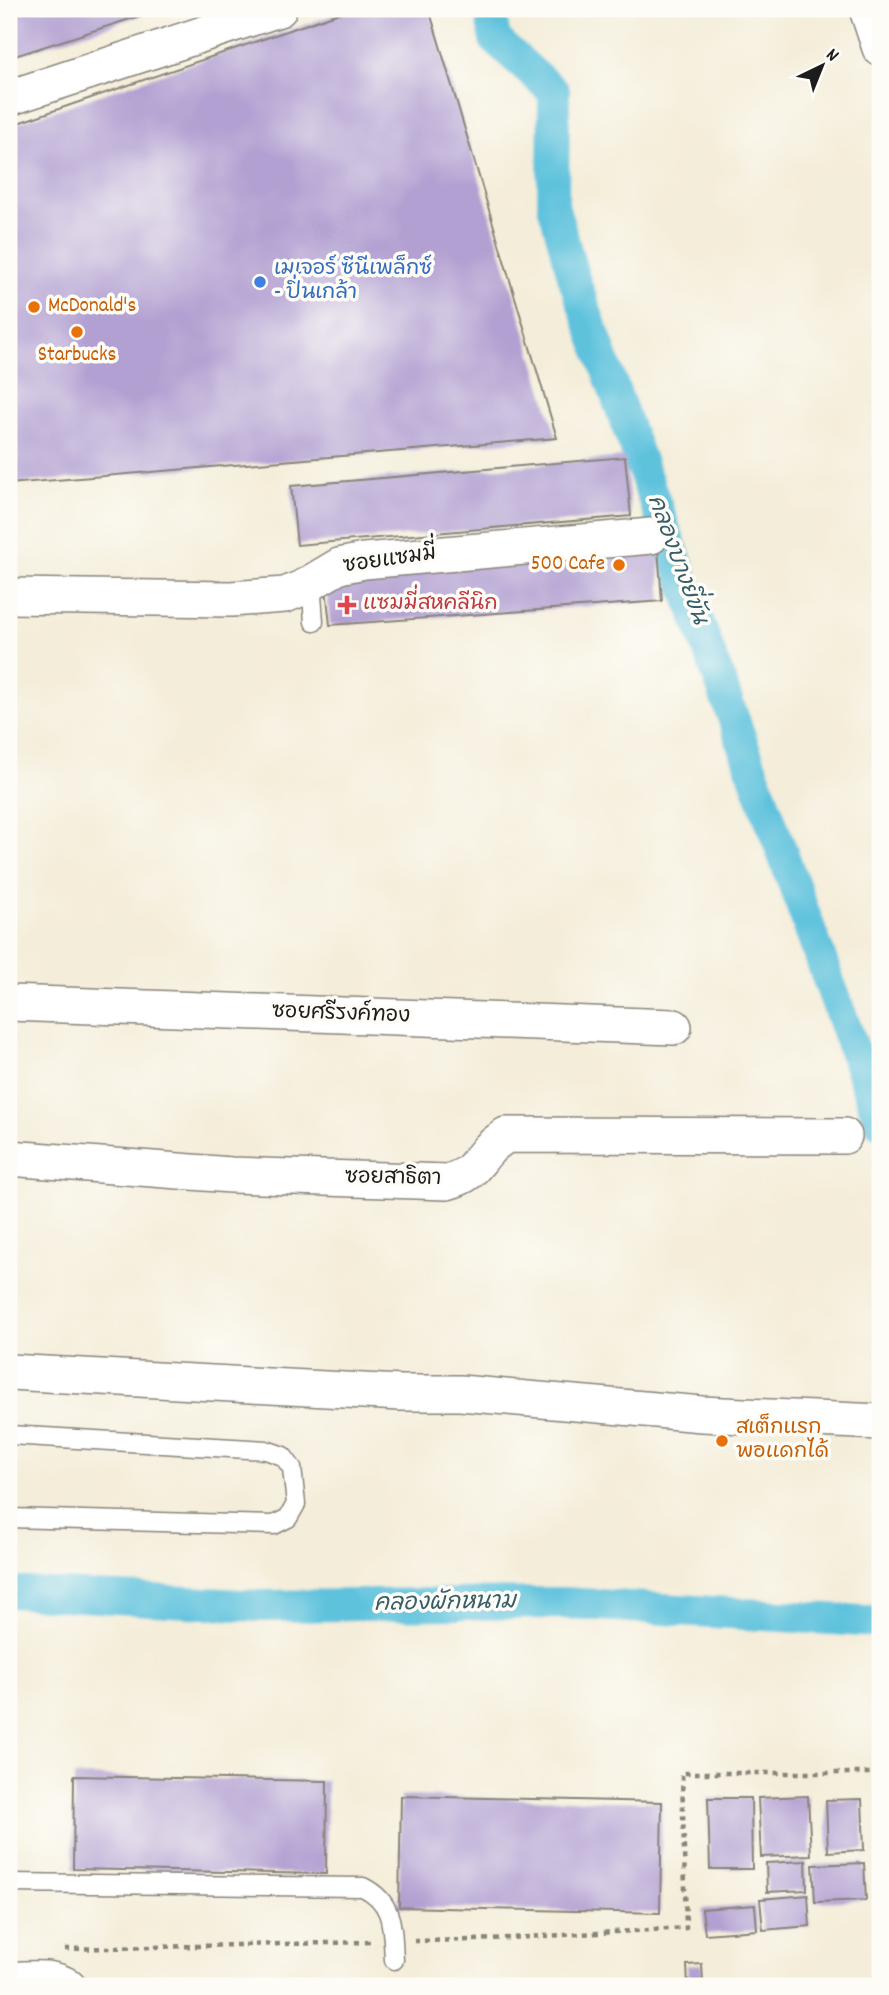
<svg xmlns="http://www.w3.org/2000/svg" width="889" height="1995" viewBox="0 0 889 1995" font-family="Dekko,'Playpen Sans Thai',sans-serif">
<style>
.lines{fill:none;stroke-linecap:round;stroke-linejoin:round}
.canal{stroke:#5fc2dd;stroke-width:32}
.building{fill:#b2a0d2}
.service-casing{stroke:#88847a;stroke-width:21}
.minor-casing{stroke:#88847a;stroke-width:38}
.path{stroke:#88847a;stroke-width:4.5;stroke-dasharray:5 5;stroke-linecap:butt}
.service{stroke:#fff;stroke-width:18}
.minor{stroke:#fff;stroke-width:35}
.shop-dot{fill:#3f7fe0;stroke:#fdfcf7;stroke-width:2.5}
.food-dot{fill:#e8710a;stroke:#fdfcf7;stroke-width:2.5}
.health-dot{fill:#e0444e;stroke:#fdfcf7;stroke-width:2.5}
.labels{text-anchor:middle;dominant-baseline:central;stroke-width:7;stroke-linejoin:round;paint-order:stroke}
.shop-label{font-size:21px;fill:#366cbe;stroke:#fdfcf7;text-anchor:start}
.food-label{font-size:21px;fill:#c56008;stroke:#fdfcf7;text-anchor:start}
.street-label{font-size:21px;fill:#1c1c1c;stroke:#fdfcf7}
.health-label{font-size:21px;fill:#be3a42;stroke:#fdfcf7;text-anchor:start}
.water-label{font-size:23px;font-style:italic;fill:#375e69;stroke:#fdfcf7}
</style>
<rect width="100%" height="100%" fill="#fdfcf7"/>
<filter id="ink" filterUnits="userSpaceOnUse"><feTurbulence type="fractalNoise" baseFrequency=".0143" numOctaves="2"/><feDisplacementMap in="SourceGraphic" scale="14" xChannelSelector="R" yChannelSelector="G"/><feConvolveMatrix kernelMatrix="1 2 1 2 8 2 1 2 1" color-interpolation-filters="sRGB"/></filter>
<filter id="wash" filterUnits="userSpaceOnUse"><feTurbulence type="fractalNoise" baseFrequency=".00686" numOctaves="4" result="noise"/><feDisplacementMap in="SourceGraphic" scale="28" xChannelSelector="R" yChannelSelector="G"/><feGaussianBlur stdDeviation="1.57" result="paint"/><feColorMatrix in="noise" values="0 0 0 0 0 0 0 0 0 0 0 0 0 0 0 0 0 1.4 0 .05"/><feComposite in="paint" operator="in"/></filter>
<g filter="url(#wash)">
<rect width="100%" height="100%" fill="#f4edd9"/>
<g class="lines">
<g class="canal">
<polyline points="490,9 495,39 554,92 553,205 575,282 880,1122"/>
<polyline points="9,1592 259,1606 564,1603 880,1622"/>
</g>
</g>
<g id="blocks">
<g class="building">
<polygon points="9,9 161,9 9,58"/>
<polygon points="351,9 429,9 557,438 9,484 9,126"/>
<polygon points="625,457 631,516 297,545 291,486"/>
<polygon points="658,548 662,601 330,625 326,588 338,579"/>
<polygon points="74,1776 327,1781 326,1874 73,1869"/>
<polygon points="401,1796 662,1802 660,1913 399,1907"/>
<polygon points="808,1796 811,1855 761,1857 758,1798"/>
<polygon points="708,1798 751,1798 752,1869 710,1869"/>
<polygon points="862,1799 864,1850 828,1852 826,1800"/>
<polygon points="806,1861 807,1890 767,1892 766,1863"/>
<polygon points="864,1863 866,1900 815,1902 813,1865"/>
<polygon points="808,1895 810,1926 763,1930 760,1899"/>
<polygon points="755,1905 757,1930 705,1934 702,1909"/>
<polygon points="702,1964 703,1986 688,1986 687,1965"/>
</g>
</g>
</g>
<g filter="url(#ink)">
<use href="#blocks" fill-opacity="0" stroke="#88847a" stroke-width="2"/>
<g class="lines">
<defs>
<g id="service">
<polyline points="311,582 314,622"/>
<polyline points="9,1435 266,1450 283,1456 292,1468 296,1504 288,1518 274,1525 9,1518"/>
<path d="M9,1883L363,1887C395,1903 392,1929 394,1960"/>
<path d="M9,1971C33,1971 63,1965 79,1986"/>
</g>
<g id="minor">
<polyline points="867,9 880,48"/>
<polyline points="9,98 279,9"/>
<polyline points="9,596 231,599 285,595 302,588 339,566 364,561 651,536"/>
<polyline points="9,1003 674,1027"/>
<path d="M9,1158L231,1175L447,1182C472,1175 472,1168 488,1150C493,1144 500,1140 506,1135L844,1136"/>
<polyline points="9,1372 401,1393 460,1393 702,1414 880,1422"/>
</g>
</defs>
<use href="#service" class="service-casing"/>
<use href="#minor" class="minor-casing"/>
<g class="path">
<polyline points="414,1941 474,1940 686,1928 682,1773 880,1773"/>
<polyline points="65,1949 371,1942"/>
</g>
<use href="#service" class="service"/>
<use href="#minor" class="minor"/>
</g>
</g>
<circle class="shop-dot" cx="260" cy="282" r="7"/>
<g class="food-dot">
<circle cx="34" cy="307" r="7"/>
<circle cx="77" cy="332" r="7"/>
<circle cx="619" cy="565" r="7"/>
<circle cx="722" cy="1441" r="7"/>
</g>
<path class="health-dot" d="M343.5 594.5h7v7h7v7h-7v7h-7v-7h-7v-7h7z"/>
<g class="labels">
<g class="shop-label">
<text x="274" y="270">เมเจอร์ ซีนีเพล็กซ์<tspan x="274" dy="24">- ปิ่นเกล้า</tspan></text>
</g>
<g class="food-label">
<text x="48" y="307">McDonald's</text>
<text x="77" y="356" text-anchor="middle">Starbucks</text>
<text x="605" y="565" text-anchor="end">500 Cafe</text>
<text x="736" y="1429">สเต็กแรก<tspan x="736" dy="24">พอแดกได้</tspan></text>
</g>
<g class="street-label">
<text transform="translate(390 561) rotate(-8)">ซอยแซมมี่</text>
<text transform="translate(341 1015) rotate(2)">ซอยศรีรงค์ทอง</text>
<text transform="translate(393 1179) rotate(1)">ซอยสาธิตา</text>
</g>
<g class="health-label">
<text x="363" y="605">แซมมี่สหคลีนิก</text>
</g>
<g class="water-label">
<text transform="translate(676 560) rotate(70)">คลองบางยี่ขัน</text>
<text transform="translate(445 1604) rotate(-1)">คลองผักหนาม</text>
</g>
</g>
<rect width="889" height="1995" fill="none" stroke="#fdfcf7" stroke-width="35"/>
<g transform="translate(822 66) rotate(43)" stroke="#fdfcf7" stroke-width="5" paint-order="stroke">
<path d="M0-5L12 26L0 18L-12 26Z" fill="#1c1c1c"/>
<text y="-10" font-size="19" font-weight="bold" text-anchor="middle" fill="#1c1c1c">N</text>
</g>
</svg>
